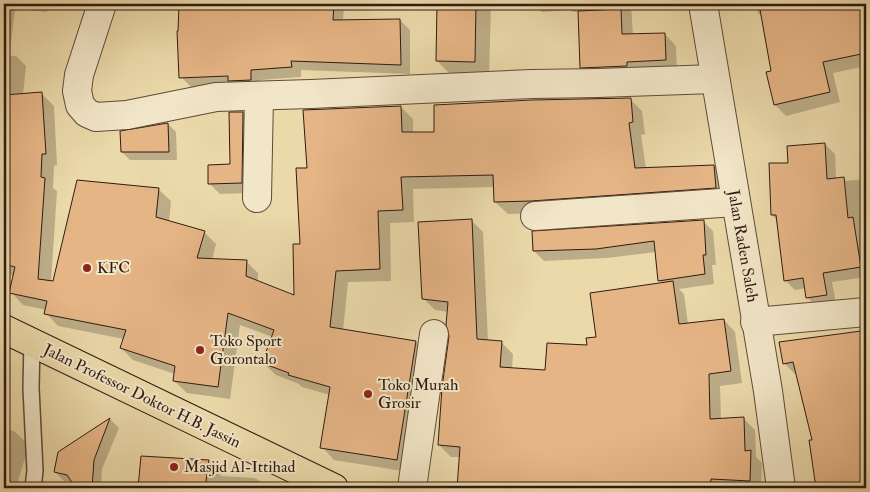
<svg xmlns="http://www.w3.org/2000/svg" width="870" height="492" viewBox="0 0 870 492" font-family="'IM FELL Double Pica',serif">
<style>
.shadow{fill:#0003}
.building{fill:#e6b586;stroke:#301b12}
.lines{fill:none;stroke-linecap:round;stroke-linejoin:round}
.lane-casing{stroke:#5f4a38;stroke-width:18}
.street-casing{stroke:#5f4a38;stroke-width:30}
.highway-casing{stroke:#301b12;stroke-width:30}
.lane{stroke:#f2e6c8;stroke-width:15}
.street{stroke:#f2e6c8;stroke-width:28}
.highway{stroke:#ebd9aa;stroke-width:28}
.poi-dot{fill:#8f2418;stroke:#f2e6c8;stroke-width:2}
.labels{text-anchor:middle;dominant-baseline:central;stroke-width:4;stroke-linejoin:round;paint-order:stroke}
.street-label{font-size:16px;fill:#301b12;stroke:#f2e6c8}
.poi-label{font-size:16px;fill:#301b12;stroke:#f2e6c8;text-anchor:start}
</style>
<rect width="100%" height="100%" fill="#ebd9aa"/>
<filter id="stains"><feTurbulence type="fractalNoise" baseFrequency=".004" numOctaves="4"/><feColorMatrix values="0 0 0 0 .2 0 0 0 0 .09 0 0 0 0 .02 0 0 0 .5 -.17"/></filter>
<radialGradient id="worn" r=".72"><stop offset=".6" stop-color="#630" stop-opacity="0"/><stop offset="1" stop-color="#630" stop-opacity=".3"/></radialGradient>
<g class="shadow">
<polygon points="4,4 48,4 47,12 15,8 10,50 4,49"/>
<polygon points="180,4 344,4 343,21 400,20 410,30 410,74 301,70 301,77 260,80 260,90 234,85 191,87 181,77"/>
<polygon points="439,4 491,4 489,76 451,75 437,61"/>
<polygon points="533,4 633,4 631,4 633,35 665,34 676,46 677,72 593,79 581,67 579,12 573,12 570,10 542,12"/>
<polygon points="757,4 866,4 866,66 833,73 840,102 786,116 775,105 767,73 772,72 762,17 758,13"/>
<polygon points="4,55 16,56 26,66 23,95 41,93 54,106 57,165 54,166 53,188 57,191 51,282 54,283 158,189 171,201 169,222 204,232 216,244 212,260 246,261 258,273 258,282 295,296 308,169 401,107 413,119 413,133 435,133 630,99 642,111 645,134 641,135 646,168 714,166 726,178 728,189 544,213 508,214 495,202 495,187 413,189 414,222 390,223 391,281 348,282 343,331 416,342 428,354 409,472 334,460 322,447 330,395 302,387 299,384 276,375 263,363 273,337 240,325 230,399 187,393 174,381 175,374 133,360 121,348 124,339 58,326 46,313 47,310 23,305 11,292 14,276 4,273"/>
<polygon points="243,113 253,123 251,193 220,194 210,184 231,165"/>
<polygon points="168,124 176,132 177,160 130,160 122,152"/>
<polygon points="825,144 835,154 836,179 843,179 846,181 866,179 866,213 860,214 866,253 866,277 832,282 836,304 817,307 807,297 806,288 795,290 785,280 777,220 772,215 790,164"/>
<polygon points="472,221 483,232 488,341 501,342 513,354 512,369 547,371 588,346 663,284 659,280 656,252 607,258 544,261 534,251 703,221 713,231 716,265 712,265 714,284 679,289 684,294 688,324 724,320 735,332 742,383 720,386 721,419 743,418 755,430 756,457 762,463 761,488 458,488 460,457 451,457 439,445 451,336 449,312 435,310 423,298"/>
<polygon points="866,332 866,488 797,488 797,486 817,488 811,441 813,441 797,374 795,374 784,363 781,343"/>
<polygon points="110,419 119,428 102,469 101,488 78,488 73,482 64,481 55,472 59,453"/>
<polygon points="4,428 14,431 29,445 17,484 21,488 4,488"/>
<polygon points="142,458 208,461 221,474 220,476 255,478 271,488 140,488"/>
</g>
<g class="building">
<polygon points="179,4 334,4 333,20 400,19 401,65 291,61 292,67 251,70 251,80 228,81 228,76 179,78 177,31 178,31"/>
<polygon points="437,4 476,4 475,62 436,61"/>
<polygon points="759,4 866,4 866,53 823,62 830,92 774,105 766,72 771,71"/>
<polygon points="621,9 622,34 665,33 666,60 627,62 627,66 580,68 578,11"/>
<polygon points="42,92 46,154 42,154 41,177 45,178 38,279 53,281 77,180 159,188 156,217 205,231 197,258 247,260 246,276 294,295 293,244 300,244 296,168 307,168 303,110 401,106 402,132 434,132 434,105 532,100 631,98 633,122 629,123 635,168 714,165 716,188 531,201 494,202 493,175 401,177 403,210 378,211 380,269 336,271 330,327 416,341 397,460 320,448 330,387 288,375 289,373 262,363 274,330 228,313 218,387 173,381 175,366 120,348 126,330 44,314 47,301 9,293 15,267 4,264 4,95"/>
<polygon points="229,112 243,112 242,183 208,184 208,165 230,164"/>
<polygon points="168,123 169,152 121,152 120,131"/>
<polygon points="825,143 827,179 844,177 848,218 853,217 861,267 823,273 827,295 806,298 803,278 784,281 776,215 771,215 769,163 788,163 787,146"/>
<polygon points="472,219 477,339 502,341 500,367 545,370 547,343 587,345 586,338 596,337 590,293 673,281 679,324 724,319 731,371 709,374 710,419 744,417 745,451 751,450 750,481 711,479 710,488 457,488 460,447 438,445 442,388 449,336 446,325 448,302 422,299 418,222"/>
<polygon points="704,220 706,255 703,255 705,274 658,281 654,241 596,249 533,251 532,231"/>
<polygon points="861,331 863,343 866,343 866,488 816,488 809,440 812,440 793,362 783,364 779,342"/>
<polygon points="110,418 94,460 92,488 75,487 67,475 54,472 58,452"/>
<polygon points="141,456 209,460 205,488 138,488"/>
</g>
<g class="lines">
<defs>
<polyline id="lane" points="32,342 31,388 35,471 33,488"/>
<g id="street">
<polyline points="102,4 79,75 77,91 80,105 87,113 96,117 127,115 216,97 311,94 532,84 598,83 715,79"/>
<polyline points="703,4 768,391 781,488"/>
<polyline points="257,198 259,96"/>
<polyline points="535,216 735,202"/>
<polyline points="755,322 866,312"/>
<polyline points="412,488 434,334"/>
</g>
<polyline id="highway" points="4,329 334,488"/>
</defs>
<use href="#lane" class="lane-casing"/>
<use href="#street" class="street-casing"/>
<use href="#highway" class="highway-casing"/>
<use href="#lane" class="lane"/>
<use href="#street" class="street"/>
<use href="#highway" class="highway"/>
</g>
<g class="poi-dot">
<circle cx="87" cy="268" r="5"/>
<circle cx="200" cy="350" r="5"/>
<circle cx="368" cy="394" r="5"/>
<circle cx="174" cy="467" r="5"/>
</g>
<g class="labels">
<g class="street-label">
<text transform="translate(743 246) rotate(80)">Jalan Raden Saleh</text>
<text transform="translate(142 396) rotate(26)">Jalan Professor Doktor H.B. Jassin</text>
</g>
<g class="poi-label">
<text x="97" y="268">KFC</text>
<text x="210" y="341">Toko Sport<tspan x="210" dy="18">Gorontalo</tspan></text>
<text x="378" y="385">Toko Murah<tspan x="378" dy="18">Grosir</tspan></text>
<text x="184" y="467">Masjid Al-Ittihad</text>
</g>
</g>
<rect width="870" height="492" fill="none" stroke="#ebd9aa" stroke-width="20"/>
<rect x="5" y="5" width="860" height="482" fill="none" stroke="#301b12" stroke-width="2.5"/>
<rect x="10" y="10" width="850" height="472" fill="none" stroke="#301b12"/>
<rect width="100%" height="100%" filter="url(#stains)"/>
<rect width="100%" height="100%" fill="url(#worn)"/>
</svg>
